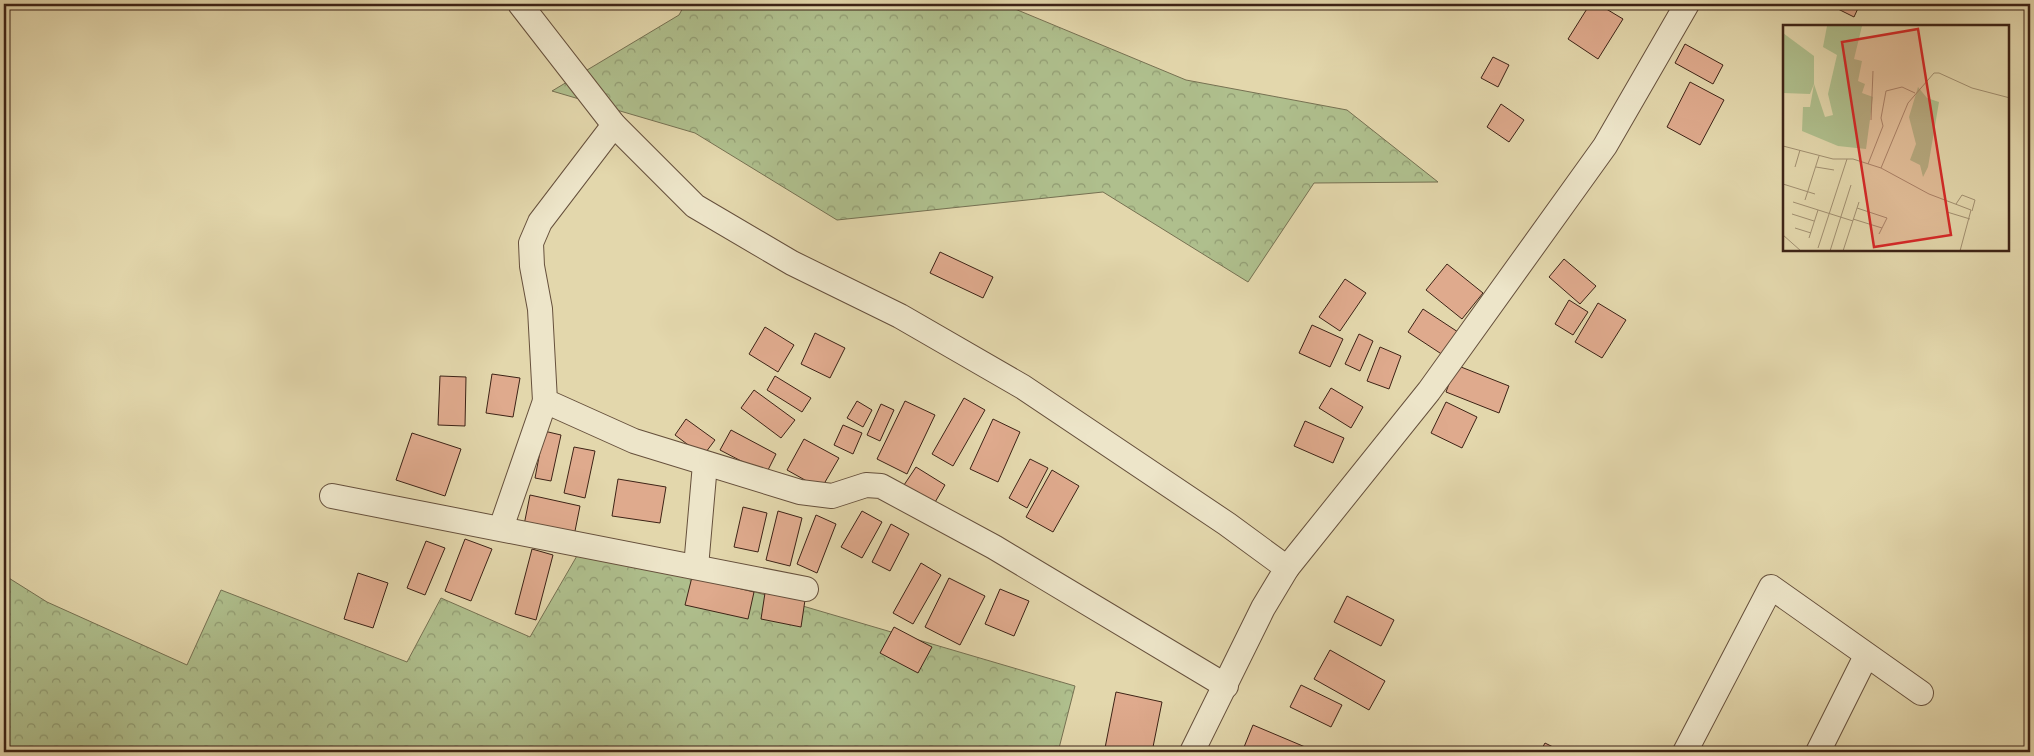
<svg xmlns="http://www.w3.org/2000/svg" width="2034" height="756" viewBox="0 0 2034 756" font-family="'IM FELL Great Primer',serif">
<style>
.forest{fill:url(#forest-crowns);stroke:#767152}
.building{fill:#dfaa8d;stroke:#3d2316}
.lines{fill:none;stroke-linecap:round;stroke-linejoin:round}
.street-casing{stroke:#66503c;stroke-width:26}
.street{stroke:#ede5c9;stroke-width:24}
.inset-road{fill:none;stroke:#a18f70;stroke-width:1}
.view{fill:#d62828;fill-opacity:0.15;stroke:#d62828;stroke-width:2.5}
.inset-edge{fill:none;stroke:#3d2316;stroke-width:2.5}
</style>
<defs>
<pattern id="forest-crowns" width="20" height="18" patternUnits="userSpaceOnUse" patternTransform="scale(1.25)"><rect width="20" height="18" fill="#afbf8d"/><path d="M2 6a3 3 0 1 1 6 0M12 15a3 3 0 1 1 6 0" fill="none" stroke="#909b72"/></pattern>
</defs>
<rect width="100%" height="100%" fill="#e3d7ac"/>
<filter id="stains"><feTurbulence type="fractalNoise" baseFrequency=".004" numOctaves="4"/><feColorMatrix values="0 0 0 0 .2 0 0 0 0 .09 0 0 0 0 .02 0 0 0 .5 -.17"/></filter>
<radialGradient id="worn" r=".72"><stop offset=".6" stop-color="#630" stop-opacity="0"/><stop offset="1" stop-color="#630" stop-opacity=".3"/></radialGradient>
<g class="forest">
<polygon points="685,4 1003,4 1186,80 1347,110 1438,182 1314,183 1248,282 1103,192 837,220 695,133 552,91 679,15"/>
<polygon points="585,542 1075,686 1058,752 4,752 4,575 47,602 187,665 221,590 407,662 441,598 530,637"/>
</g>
<g class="building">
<polygon points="1590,4 1598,4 1623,19 1598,59 1568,39"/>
<polygon points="1828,4 1860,4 1854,17"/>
<polygon points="1685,44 1723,65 1713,84 1675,63"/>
<polygon points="1493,57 1509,65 1498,87 1481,78"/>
<polygon points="1690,82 1724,100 1700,145 1667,127"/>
<polygon points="1501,104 1524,120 1509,142 1487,127"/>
<polygon points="940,252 993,277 983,298 930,273"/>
<polygon points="1564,259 1596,286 1580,304 1549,277"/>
<polygon points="1447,264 1483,293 1462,319 1426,290"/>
<polygon points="1345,279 1366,293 1340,331 1319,317"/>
<polygon points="1569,300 1588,312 1573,335 1555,324"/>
<polygon points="1598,303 1626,320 1602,358 1575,342"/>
<polygon points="1423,309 1458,332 1443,355 1408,332"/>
<polygon points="1312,325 1343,339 1330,367 1299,353"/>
<polygon points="765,327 794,345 778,372 749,354"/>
<polygon points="815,333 845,348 830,378 801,364"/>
<polygon points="1359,334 1373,341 1360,371 1345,364"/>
<polygon points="1380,347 1401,356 1389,389 1367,381"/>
<polygon points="1456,365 1509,386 1499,413 1446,392"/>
<polygon points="492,374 520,378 513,417 486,413"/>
<polygon points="440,376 466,377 465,426 438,425"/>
<polygon points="775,376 811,398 802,412 767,390"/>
<polygon points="1331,388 1363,407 1351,428 1319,408"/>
<polygon points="754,390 795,420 781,438 741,408"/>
<polygon points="964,398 985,410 953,466 932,454"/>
<polygon points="857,401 872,410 863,427 847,418"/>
<polygon points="905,401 935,415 907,474 877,459"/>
<polygon points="1446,402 1477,417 1462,448 1431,433"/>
<polygon points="881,404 894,410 880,441 867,435"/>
<polygon points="686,419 715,440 703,456 675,435"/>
<polygon points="993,419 1020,432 998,482 970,469"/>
<polygon points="1305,421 1344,438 1333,463 1294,446"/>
<polygon points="843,425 862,433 853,454 834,445"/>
<polygon points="731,430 776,454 766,474 720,450"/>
<polygon points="544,431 561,435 551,481 535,478"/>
<polygon points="412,433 461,449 445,496 396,480"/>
<polygon points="804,439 839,458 821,489 787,470"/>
<polygon points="574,447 595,451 585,498 564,493"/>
<polygon points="1030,459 1048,468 1027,508 1009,498"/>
<polygon points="916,467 945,485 934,504 904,485"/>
<polygon points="1052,470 1079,486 1053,532 1026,517"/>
<polygon points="618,479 666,487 660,523 612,516"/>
<polygon points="530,495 580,506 574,536 524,525"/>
<polygon points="743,507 767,513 758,552 734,547"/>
<polygon points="778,511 802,518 790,566 766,560"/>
<polygon points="862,511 882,522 862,558 841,547"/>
<polygon points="816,515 836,524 817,573 797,564"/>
<polygon points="891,524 909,534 890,571 872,562"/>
<polygon points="465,539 492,549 471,601 445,591"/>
<polygon points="426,541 445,548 425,595 407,588"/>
<polygon points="532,549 553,555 536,620 515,614"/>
<polygon points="921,563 941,575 913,624 893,613"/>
<polygon points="358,573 388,583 373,628 344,619"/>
<polygon points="692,577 754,592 748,619 685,605"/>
<polygon points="949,578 985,596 960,645 925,627"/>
<polygon points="1000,589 1029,601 1014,636 985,624"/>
<polygon points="765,593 805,600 801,627 761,619"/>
<polygon points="1347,596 1394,620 1381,646 1334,622"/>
<polygon points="894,627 932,647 918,673 880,653"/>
<polygon points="1330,650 1385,681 1369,710 1314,679"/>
<polygon points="1301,685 1342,705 1331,727 1290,707"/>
<polygon points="1116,692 1162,702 1152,752 1127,752 1105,748"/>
<polygon points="1253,725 1317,752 1242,752"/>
<polygon points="1545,743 1563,752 1540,752"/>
</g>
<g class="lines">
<defs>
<g id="street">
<polyline points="520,4 614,125 695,206 792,263 900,316 1023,387 1227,524 1287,568 1263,608 1192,752"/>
<polyline points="614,125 540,222 531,243 532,266 540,309 545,401 634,441 800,492 832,496 866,485 881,486 994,547 1226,686"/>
<polyline points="332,496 806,589"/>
<polyline points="501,528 545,401"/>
<polyline points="696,567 705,464"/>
<polyline points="1287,568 1429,391 1605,146 1687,4"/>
<polyline points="1685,752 1771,587 1921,693"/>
<polyline points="1818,752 1866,656"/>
</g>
</defs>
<use href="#street" class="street-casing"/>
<use href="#street" class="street"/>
</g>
<g transform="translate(1783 25)">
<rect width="226" height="226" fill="#e3d7ac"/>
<path d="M0,8L31,31V59L27,69L0,68Z" fill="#afbf8d"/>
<path d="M44,1H79L71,34L79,36L75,56L82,59L79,68L90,72L83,124L55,121L19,106L20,82H27L31,59L42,92L50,90L45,69L54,30L40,22ZM135,62L144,73L156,77L145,142L140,152L137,140L127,135L133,119L126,92Z" fill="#afbf8d"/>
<path class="inset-road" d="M88,95L90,46M0,121L50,134H70L98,143L125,78L151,48H156L189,63L227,73M85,139L100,101L98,93L103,66L119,62L132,68M12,142L17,125M33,142L51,145M98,143L146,169L188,185L177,226M0,159L32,169M22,175L36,131M10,177L70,196M173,179L179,170L192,175L189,186M74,183L104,193L96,209M164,187L187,194M9,189L31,196M70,194L99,203M12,203L28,208M0,210L18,226M26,213L35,185M35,223L64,134M47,226L68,160M60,226L76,177"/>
<path class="view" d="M135,4L168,210L91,222L59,17Z"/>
<rect width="226" height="226" class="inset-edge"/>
</g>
<rect width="2034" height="756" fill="none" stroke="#e3d7ac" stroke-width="20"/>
<rect x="5" y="5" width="2024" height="746" fill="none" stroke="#3d2316" stroke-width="2.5"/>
<rect x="10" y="10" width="2014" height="736" fill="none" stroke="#3d2316"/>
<rect width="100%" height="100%" filter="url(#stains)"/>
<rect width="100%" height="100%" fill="url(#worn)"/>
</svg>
